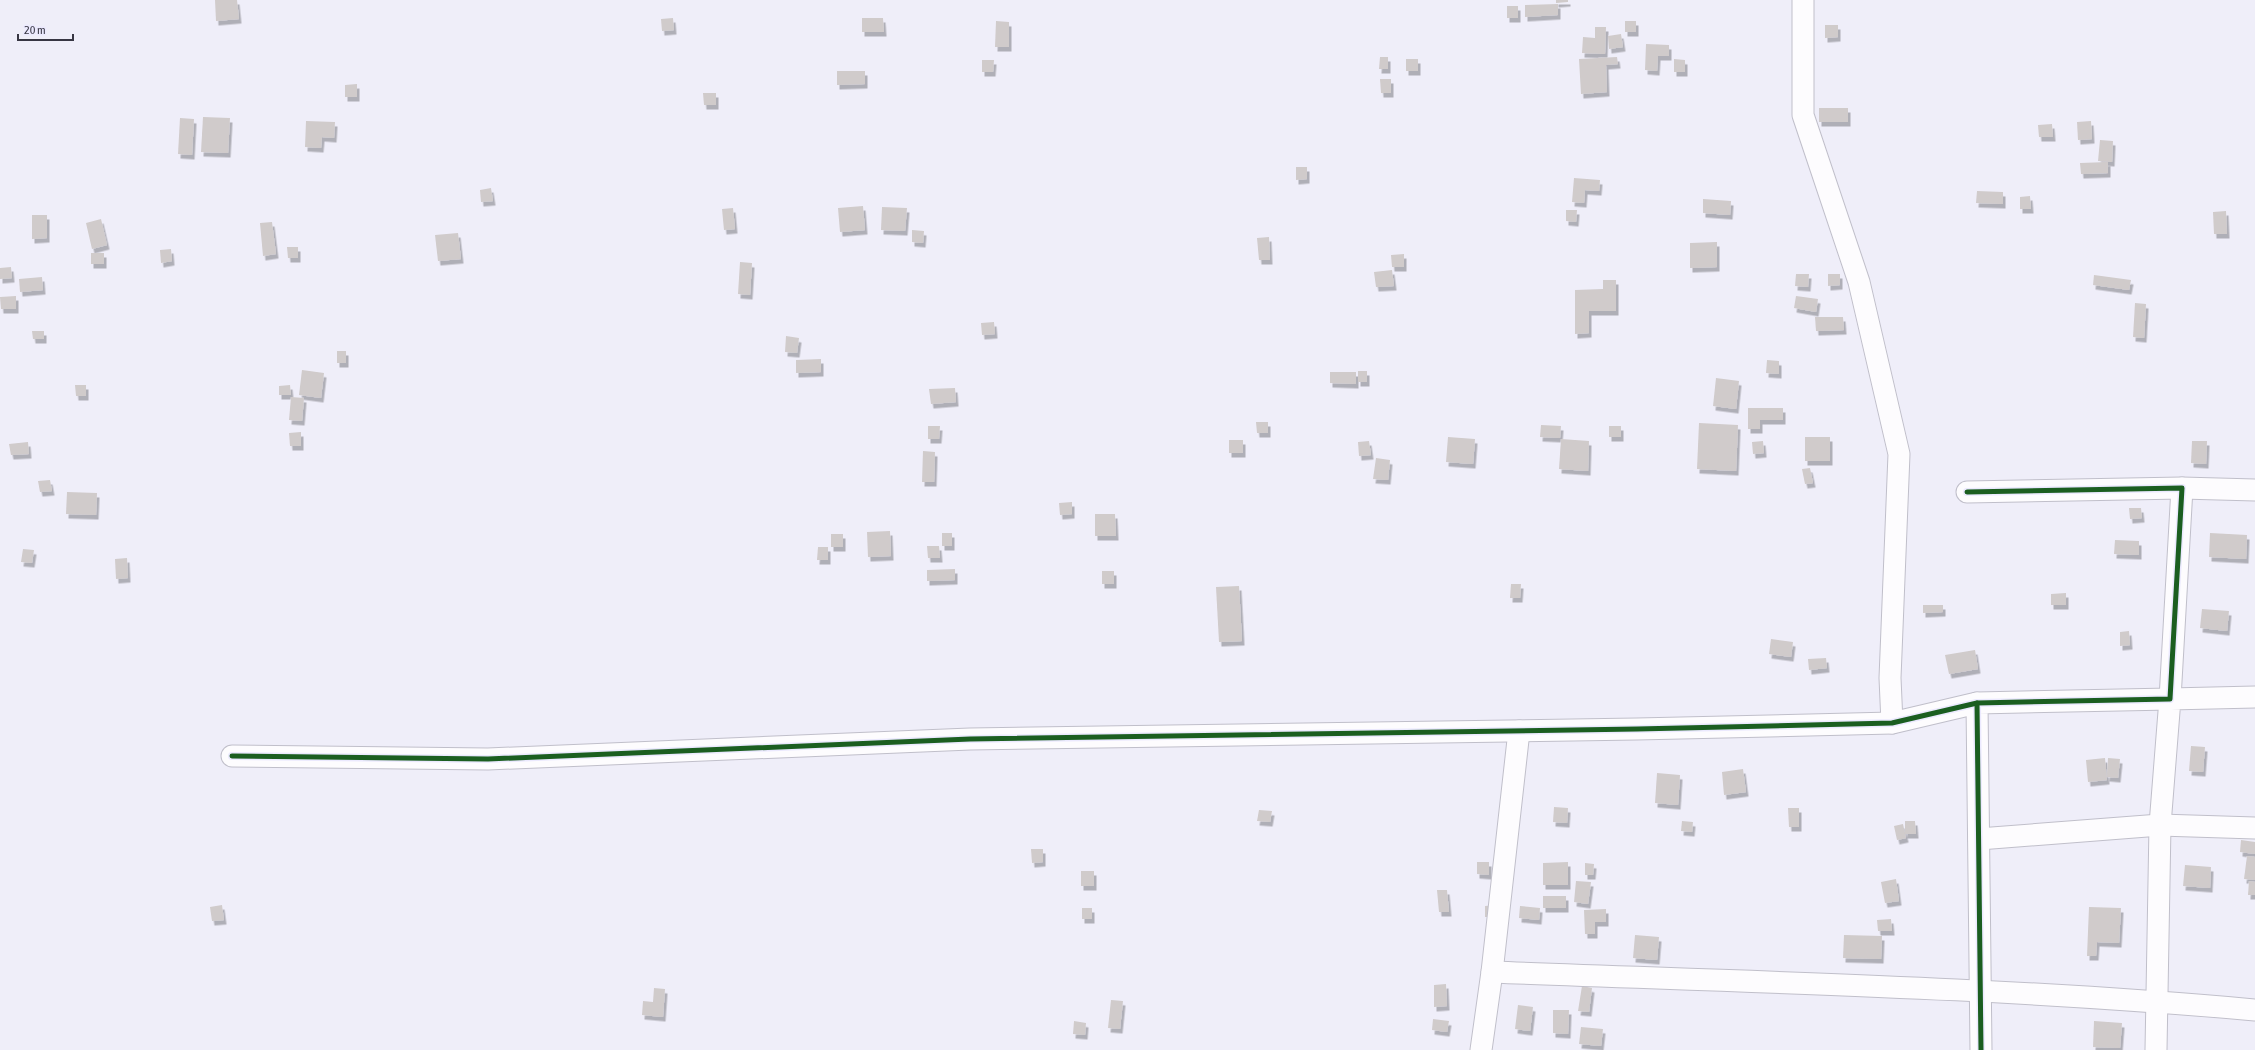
<svg xmlns="http://www.w3.org/2000/svg" width="2255" height="1050" viewBox="0 0 2255 1050" font-family="'Asap Condensed',sans-serif">
<style>
.building{fill:#d0cbcb;filter:url(#shadow)}
.lines{fill:none;stroke-linecap:round;stroke-linejoin:round}
.minor-casing{stroke:#c0bfca;stroke-width:23}
.minor{stroke:#fdfcfe;stroke-width:21}
.cycleway-casing{stroke:#ebe9fe;stroke-width:8}
.cycleway{stroke:#1b5e20;stroke-width:5}
</style>
<defs>
<filter id="shadow"><feDropShadow dx="2.5" dy="4.5" stdDeviation="0" flood-color="#0004"/></filter>
</defs>
<rect width="100%" height="100%" fill="#efeef9"/>
<g class="building">
<polygon points="215,0 237,0 239,19 216,21"/>
<polygon points="1556,0 1568,0 1568,2 1556,3"/>
<polygon points="1558,4 1558,15 1525,17 1525,5"/>
<rect x="1507" y="6" width="11" height="12"/>
<polygon points="673,18 674,30 662,31 661,19"/>
<polygon points="862,18 883,18 884,32 862,32"/>
<polygon points="996,21 1009,22 1009,47 995,47"/>
<rect x="1625" y="21" width="11" height="11"/>
<polygon points="1825,25 1838,25 1838,37 1825,38"/>
<polygon points="1595,27 1606,27 1605,54 1582,53 1583,37 1595,38"/>
<polygon points="1621,34 1623,47 1609,49 1608,36"/>
<polygon points="1646,44 1669,45 1669,56 1658,56 1657,71 1645,70"/>
<polygon points="1380,57 1388,57 1388,69 1379,69"/>
<polygon points="1617,57 1618,64 1606,65 1607,92 1581,94 1579,59"/>
<rect x="1406" y="59" width="12" height="12"/>
<polygon points="1674,59 1685,60 1685,72 1674,72"/>
<polygon points="982,60 994,60 993,72 982,72"/>
<polygon points="837,71 865,71 865,84 837,85"/>
<polygon points="1380,79 1391,79 1391,93 1381,93"/>
<polygon points="357,84 357,97 345,97 345,85"/>
<polygon points="703,93 716,93 716,105 704,105"/>
<rect x="1819" y="108" width="29" height="14"/>
<polygon points="203,117 230,118 228,153 201,152"/>
<polygon points="180,118 194,119 192,155 178,154"/>
<polygon points="306,121 335,122 334,138 322,137 321,148 305,147"/>
<polygon points="2091,121 2092,139 2078,140 2077,122"/>
<polygon points="2052,124 2053,137 2039,137 2038,125"/>
<polygon points="2100,140 2113,141 2112,162 2098,161"/>
<polygon points="2108,162 2108,173 2081,174 2080,163"/>
<polygon points="1296,167 1307,167 1307,179 1296,180"/>
<polygon points="1574,178 1600,180 1599,191 1585,190 1584,203 1572,202"/>
<polygon points="491,188 493,201 481,202 480,190"/>
<polygon points="1977,191 2003,192 2003,204 1976,203"/>
<polygon points="2030,196 2031,209 2020,209 2020,197"/>
<polygon points="1703,199 1731,201 1730,215 1703,213"/>
<polygon points="863,206 865,230 840,232 838,208"/>
<polygon points="882,207 907,208 905,231 881,230"/>
<polygon points="733,208 735,229 724,230 722,209"/>
<polygon points="1566,210 1577,210 1576,222 1566,221"/>
<polygon points="2226,211 2227,234 2214,234 2213,212"/>
<polygon points="32,215 47,215 47,238 32,239"/>
<polygon points="101,219 107,245 92,249 86,223"/>
<polygon points="272,222 276,254 263,256 260,223"/>
<polygon points="912,230 924,231 923,243 912,242"/>
<polygon points="458,233 461,259 438,261 435,235"/>
<polygon points="1269,237 1270,260 1259,260 1257,238"/>
<polygon points="1717,242 1717,267 1690,268 1690,243"/>
<polygon points="287,247 298,247 298,258 288,258"/>
<polygon points="171,249 172,261 161,263 160,250"/>
<rect x="91" y="253" width="13" height="11"/>
<polygon points="1404,254 1404,267 1392,267 1391,255"/>
<polygon points="740,262 752,263 750,295 738,294"/>
<polygon points="11,267 12,278 0,279 0,268"/>
<polygon points="1392,270 1394,286 1376,287 1374,272"/>
<polygon points="1796,274 1809,274 1808,287 1795,286"/>
<polygon points="1828,274 1840,274 1840,285 1828,286"/>
<polygon points="2094,275 2131,280 2129,290 2093,285"/>
<polygon points="42,277 43,290 20,292 19,279"/>
<polygon points="1603,280 1616,280 1616,311 1589,311 1589,333 1575,334 1575,290 1603,289"/>
<polygon points="16,296 16,309 1,309 0,297"/>
<polygon points="1796,296 1818,299 1816,312 1794,308"/>
<polygon points="2135,303 2146,304 2144,338 2133,337"/>
<polygon points="1815,317 1843,317 1844,330 1816,331"/>
<polygon points="994,322 995,334 982,335 981,323"/>
<polygon points="32,331 44,331 44,339 33,339"/>
<polygon points="786,336 799,338 797,353 785,352"/>
<rect x="337" y="351" width="9" height="12"/>
<polygon points="821,359 821,372 796,373 796,360"/>
<polygon points="1767,360 1779,361 1779,374 1766,373"/>
<polygon points="302,370 324,373 321,398 299,395"/>
<rect x="1358" y="371" width="9" height="11"/>
<polygon points="1330,372 1356,372 1356,384 1330,383"/>
<polygon points="1716,378 1739,381 1736,409 1713,406"/>
<polygon points="75,385 86,385 86,396 76,396"/>
<polygon points="290,385 291,395 279,395 279,386"/>
<polygon points="955,388 956,402 931,404 929,389"/>
<polygon points="291,397 304,398 302,421 289,420"/>
<polygon points="1748,408 1783,408 1783,420 1760,420 1760,429 1748,429"/>
<polygon points="1256,422 1268,422 1268,433 1257,433"/>
<polygon points="1699,423 1738,425 1736,471 1697,469"/>
<polygon points="1541,425 1561,426 1560,438 1540,437"/>
<polygon points="928,426 940,426 939,439 928,439"/>
<rect x="1609" y="426" width="12" height="11"/>
<polygon points="301,432 301,446 290,446 289,433"/>
<polygon points="1448,437 1475,439 1473,464 1446,462"/>
<rect x="1805" y="437" width="25" height="24"/>
<polygon points="1561,439 1589,441 1588,471 1559,469"/>
<rect x="1229" y="440" width="14" height="13"/>
<polygon points="1369,441 1371,455 1359,456 1358,442"/>
<polygon points="1763,441 1764,453 1753,454 1752,442"/>
<polygon points="2192,441 2207,441 2206,464 2191,463"/>
<polygon points="28,442 29,454 11,455 9,444"/>
<polygon points="923,451 935,452 934,482 922,482"/>
<polygon points="1376,458 1390,460 1388,480 1373,479"/>
<polygon points="1810,468 1813,483 1805,484 1802,469"/>
<polygon points="50,480 52,491 40,492 38,481"/>
<polygon points="67,492 97,493 96,515 66,514"/>
<polygon points="1072,502 1072,514 1060,515 1059,503"/>
<polygon points="2129,508 2141,508 2142,518 2130,519"/>
<polygon points="1095,514 1115,514 1116,536 1095,536"/>
<polygon points="890,531 891,556 868,557 867,532"/>
<rect x="942" y="533" width="10" height="13"/>
<polygon points="2210,533 2247,535 2246,559 2209,557"/>
<rect x="831" y="534" width="12" height="13"/>
<polygon points="2115,540 2139,541 2139,555 2114,554"/>
<polygon points="927,546 939,546 940,558 928,558"/>
<polygon points="818,547 828,547 828,560 817,560"/>
<polygon points="23,549 34,550 32,563 21,562"/>
<polygon points="127,558 128,578 116,579 115,559"/>
<polygon points="955,569 955,580 927,581 927,570"/>
<rect x="1102" y="571" width="12" height="13"/>
<polygon points="1511,584 1521,584 1520,598 1510,598"/>
<polygon points="1239,586 1242,641 1219,642 1216,587"/>
<polygon points="2066,593 2066,605 2051,605 2051,594"/>
<polygon points="1923,605 1943,605 1943,612 1923,613"/>
<polygon points="2202,609 2229,611 2227,631 2200,628"/>
<polygon points="2129,631 2130,645 2120,646 2120,632"/>
<polygon points="1771,639 1793,642 1791,657 1769,654"/>
<polygon points="1975,650 1978,669 1949,674 1945,655"/>
<polygon points="1826,658 1827,668 1809,670 1808,659"/>
<polygon points="2191,746 2205,747 2203,772 2189,771"/>
<polygon points="2105,758 2107,780 2088,782 2086,760"/>
<polygon points="2108,758 2120,759 2118,778 2107,777"/>
<polygon points="1743,769 1746,792 1724,795 1722,772"/>
<polygon points="1657,773 1680,775 1678,805 1655,803"/>
<polygon points="1554,807 1568,808 1567,823 1553,822"/>
<polygon points="1788,808 1799,808 1799,827 1789,827"/>
<polygon points="1259,810 1272,811 1270,822 1257,821"/>
<polygon points="1682,821 1693,822 1692,832 1681,831"/>
<polygon points="1905,821 1915,821 1916,834 1905,834"/>
<polygon points="1903,824 1906,838 1897,840 1894,826"/>
<polygon points="2241,840 2255,842 2255,854 2240,852"/>
<polygon points="1031,849 1043,849 1043,862 1032,863"/>
<polygon points="2247,856 2255,857 2255,880 2244,879"/>
<polygon points="1477,862 1489,862 1489,875 1477,874"/>
<polygon points="1568,862 1568,885 1543,885 1543,863"/>
<polygon points="1585,863 1594,864 1593,875 1585,875"/>
<polygon points="2185,865 2211,867 2210,888 2183,886"/>
<rect x="1081" y="871" width="13" height="15"/>
<polygon points="1896,879 1899,901 1885,903 1881,882"/>
<polygon points="1576,881 1591,882 1588,904 1574,902"/>
<polygon points="2249,881 2255,882 2255,895 2248,895"/>
<polygon points="1437,890 1447,890 1449,912 1439,912"/>
<rect x="1543" y="896" width="23" height="12"/>
<polygon points="222,905 224,920 212,921 210,907"/>
<polygon points="1497,905 1498,917 1485,917 1485,906"/>
<polygon points="1520,906 1540,908 1539,920 1519,918"/>
<polygon points="2089,907 2121,908 2119,943 2097,942 2096,956 2087,956"/>
<rect x="1082" y="908" width="10" height="11"/>
<polygon points="1606,909 1606,922 1595,922 1595,934 1585,934 1584,910"/>
<polygon points="1891,919 1892,931 1878,931 1877,920"/>
<polygon points="1635,935 1659,937 1657,960 1633,958"/>
<polygon points="1844,935 1882,936 1881,959 1843,958"/>
<polygon points="1446,984 1447,1006 1434,1007 1434,985"/>
<polygon points="1582,986 1592,988 1589,1012 1578,1011"/>
<polygon points="654,988 665,989 663,1017 642,1015 643,1001 653,1002"/>
<polygon points="1111,1000 1123,1001 1120,1029 1108,1028"/>
<polygon points="1518,1005 1533,1007 1530,1031 1515,1029"/>
<polygon points="1553,1010 1569,1010 1568,1034 1553,1033"/>
<polygon points="1433,1019 1449,1021 1447,1032 1432,1030"/>
<polygon points="1074,1021 1086,1023 1085,1035 1073,1034"/>
<polygon points="2094,1021 2122,1023 2120,1048 2093,1047"/>
<polygon points="1581,1027 1603,1029 1601,1046 1579,1044"/>
</g>
<g class="lines">
<defs>
<g id="minor">
<polyline points="1803,0 1803,115 1859,282 1899,454 1890,678 1892,723"/>
<polyline points="2182,488 2255,490"/>
<polyline points="1967,492 2182,488 2170,699 1977,703 1981,1050"/>
<polyline points="232,756 488,759 970,739 1637,729 1892,723 1977,703"/>
<polyline points="1979,839 2160,825 2255,828"/>
<path d="M1492,972C1747,982 2001,987 2255,1010"/>
<polyline points="1481,1050 1492,972 1519,731"/>
<polyline points="2156,1050 2160,825 2170,699 2255,697"/>
</g>
</defs>
<use href="#minor" class="minor-casing"/>
<use href="#minor" class="minor"/>
<defs>
<g id="cycleway">
<polyline points="1967,492 2182,488 2170,699 1977,703 1981,1050"/>
<polyline points="232,756 488,759 970,739 1637,729 1892,723 1977,703"/>
</g>
</defs>
<use href="#cycleway" class="cycleway-casing"/>
<use href="#cycleway" class="cycleway"/>
</g>
<path d="M18 34v6h55v-6" fill="none" stroke="#373643" stroke-width="2"/>
<text x="24" y="34" font-size="12" fill="#373643" stroke="#ebe9fe" stroke-width="3" paint-order="stroke">20 m</text>
</svg>
